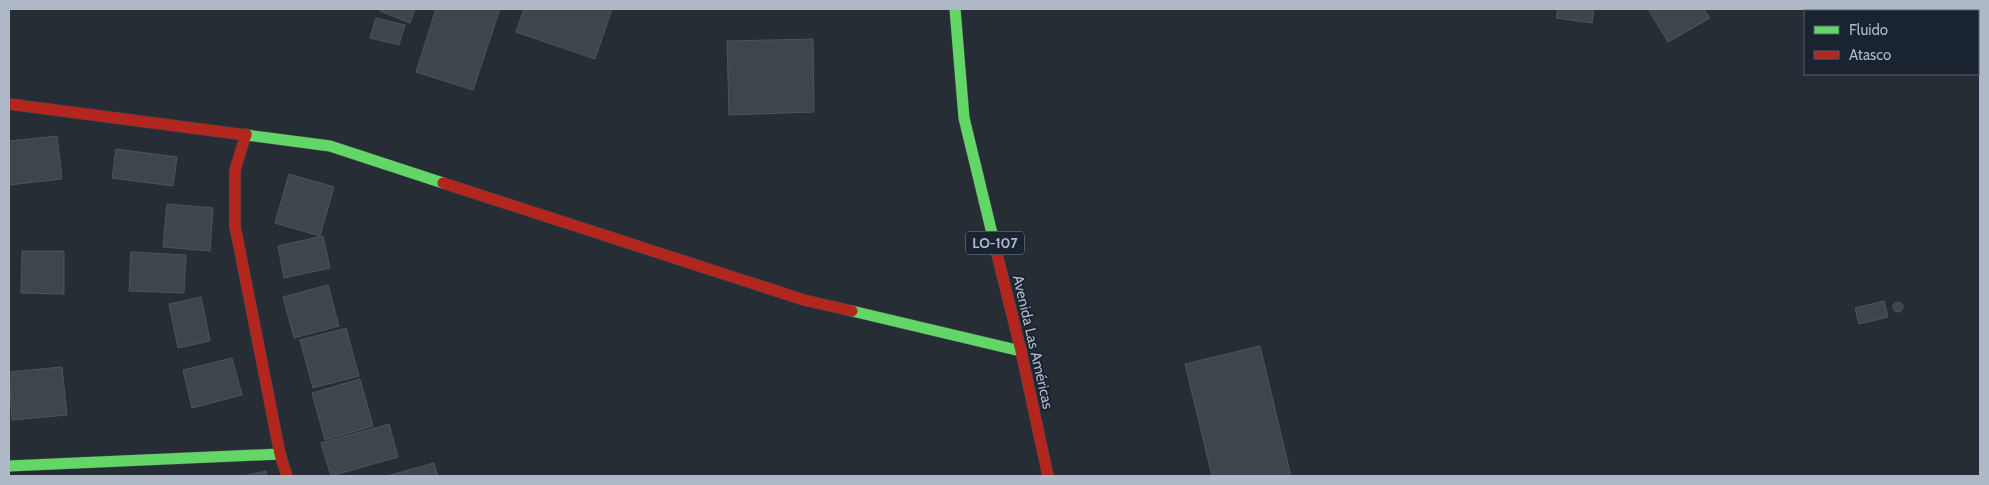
<svg xmlns="http://www.w3.org/2000/svg" width="1989" height="485" viewBox="0 0 1989 485" font-family="Cabin,sans-serif">
<style>
.building{fill:#3f454c;stroke:#4e545d}
.lines{fill:none;stroke-linecap:round;stroke-linejoin:round}
.fast-casing{stroke:#42484e;stroke-width:12}
.jam-casing{stroke:#42484e;stroke-width:12}
.fast{stroke:#63d668;stroke-width:11}
.jam{stroke:#b3261e;stroke-width:11}
.labels{text-anchor:middle;dominant-baseline:central;stroke-width:4;stroke-linejoin:round;paint-order:stroke}
.shield{fill:#1a2330;stroke:#828b9a;stroke-width:1}
.shield-label{font-size:14px;font-weight:bold;fill:#afb8c7}
.street-label{font-size:15px;fill:#afb8c7;stroke:#1a2330}
</style>
<rect width="100%" height="100%" fill="#262d35"/>
<g class="building">
<polygon points="381,9 415,9 410,23 380,11"/>
<polygon points="436,9 500,9 473,90 416,72"/>
<polygon points="524,9 612,9 595,59 516,32"/>
<polygon points="1558,9 1594,9 1592,23 1556,18"/>
<polygon points="1648,9 1704,9 1710,18 1668,42"/>
<polygon points="376,18 405,25 399,45 370,38"/>
<polygon points="813,39 814,112 729,115 727,41"/>
<polygon points="57,136 62,179 9,185 9,141"/>
<polygon points="116,149 177,157 173,186 112,178"/>
<polygon points="289,174 334,187 320,236 275,223"/>
<polygon points="167,204 213,208 210,251 163,247"/>
<polygon points="323,236 330,268 284,278 278,246"/>
<polygon points="22,251 64,251 64,294 21,293"/>
<polygon points="131,252 186,255 184,293 129,291"/>
<polygon points="328,285 339,326 294,338 283,297"/>
<polygon points="201,297 210,341 178,348 169,304"/>
<polygon points="1884,301 1888,317 1859,324 1855,308"/>
<circle cx="1898" cy="307" r="5"/>
<polygon points="346,328 359,376 313,388 300,340"/>
<polygon points="1260,346 1291,476 1212,476 1185,364"/>
<polygon points="232,358 242,395 192,408 183,370"/>
<polygon points="62,367 67,415 12,420 9,372"/>
<polygon points="360,379 373,426 325,440 312,393"/>
<polygon points="389,424 398,457 331,476 321,443"/>
<polygon points="434,463 438,476 387,476"/>
<polygon points="266,471 267,476 244,476"/>
</g>
<g class="lines">
<defs>
<g id="fast">
<polyline points="955,9 964,118 997,254"/>
<polyline points="246,135 330,146 443,183"/>
<polyline points="852,311 1021,351"/>
<polyline points="9,466 280,454"/>
</g>
<g id="jam">
<polyline points="9,104 246,135"/>
<polyline points="246,134 235,170 235,226 280,454 287,476"/>
<polyline points="443,183 804,300 852,311"/>
<polyline points="997,254 1021,351 1048,476"/>
</g>
</defs>
<use href="#fast" class="fast-casing"/>
<use href="#jam" class="jam-casing"/>
<use href="#fast" class="fast"/>
<use href="#jam" class="jam"/>
</g>
<g class="labels">
<rect class="shield" x="966" y="231.5" width="58" height="23" rx="4"/>
<g class="shield-label">
<text x="995" y="243">LO-107</text>
</g>
<g class="street-label">
<text transform="translate(1033 342) rotate(77)">Avenida Las Américas</text>
</g>
</g>
<rect width="1989" height="485" fill="none" stroke="#afb8c7" stroke-width="20"/>
<rect x="1804" y="10" width="175" height="65" fill="#1a2330" stroke="#565f6c"/>
<rect x="1814" y="26" width="25" height="8" fill="#63d668" stroke="#565f6c"/>
<text x="1849" y="35" font-size="15" fill="#afb8c7">Fluido</text>
<rect x="1814" y="51" width="25" height="8" fill="#b3261e" stroke="#565f6c"/>
<text x="1849" y="60" font-size="15" fill="#afb8c7">Atasco</text>
</svg>
